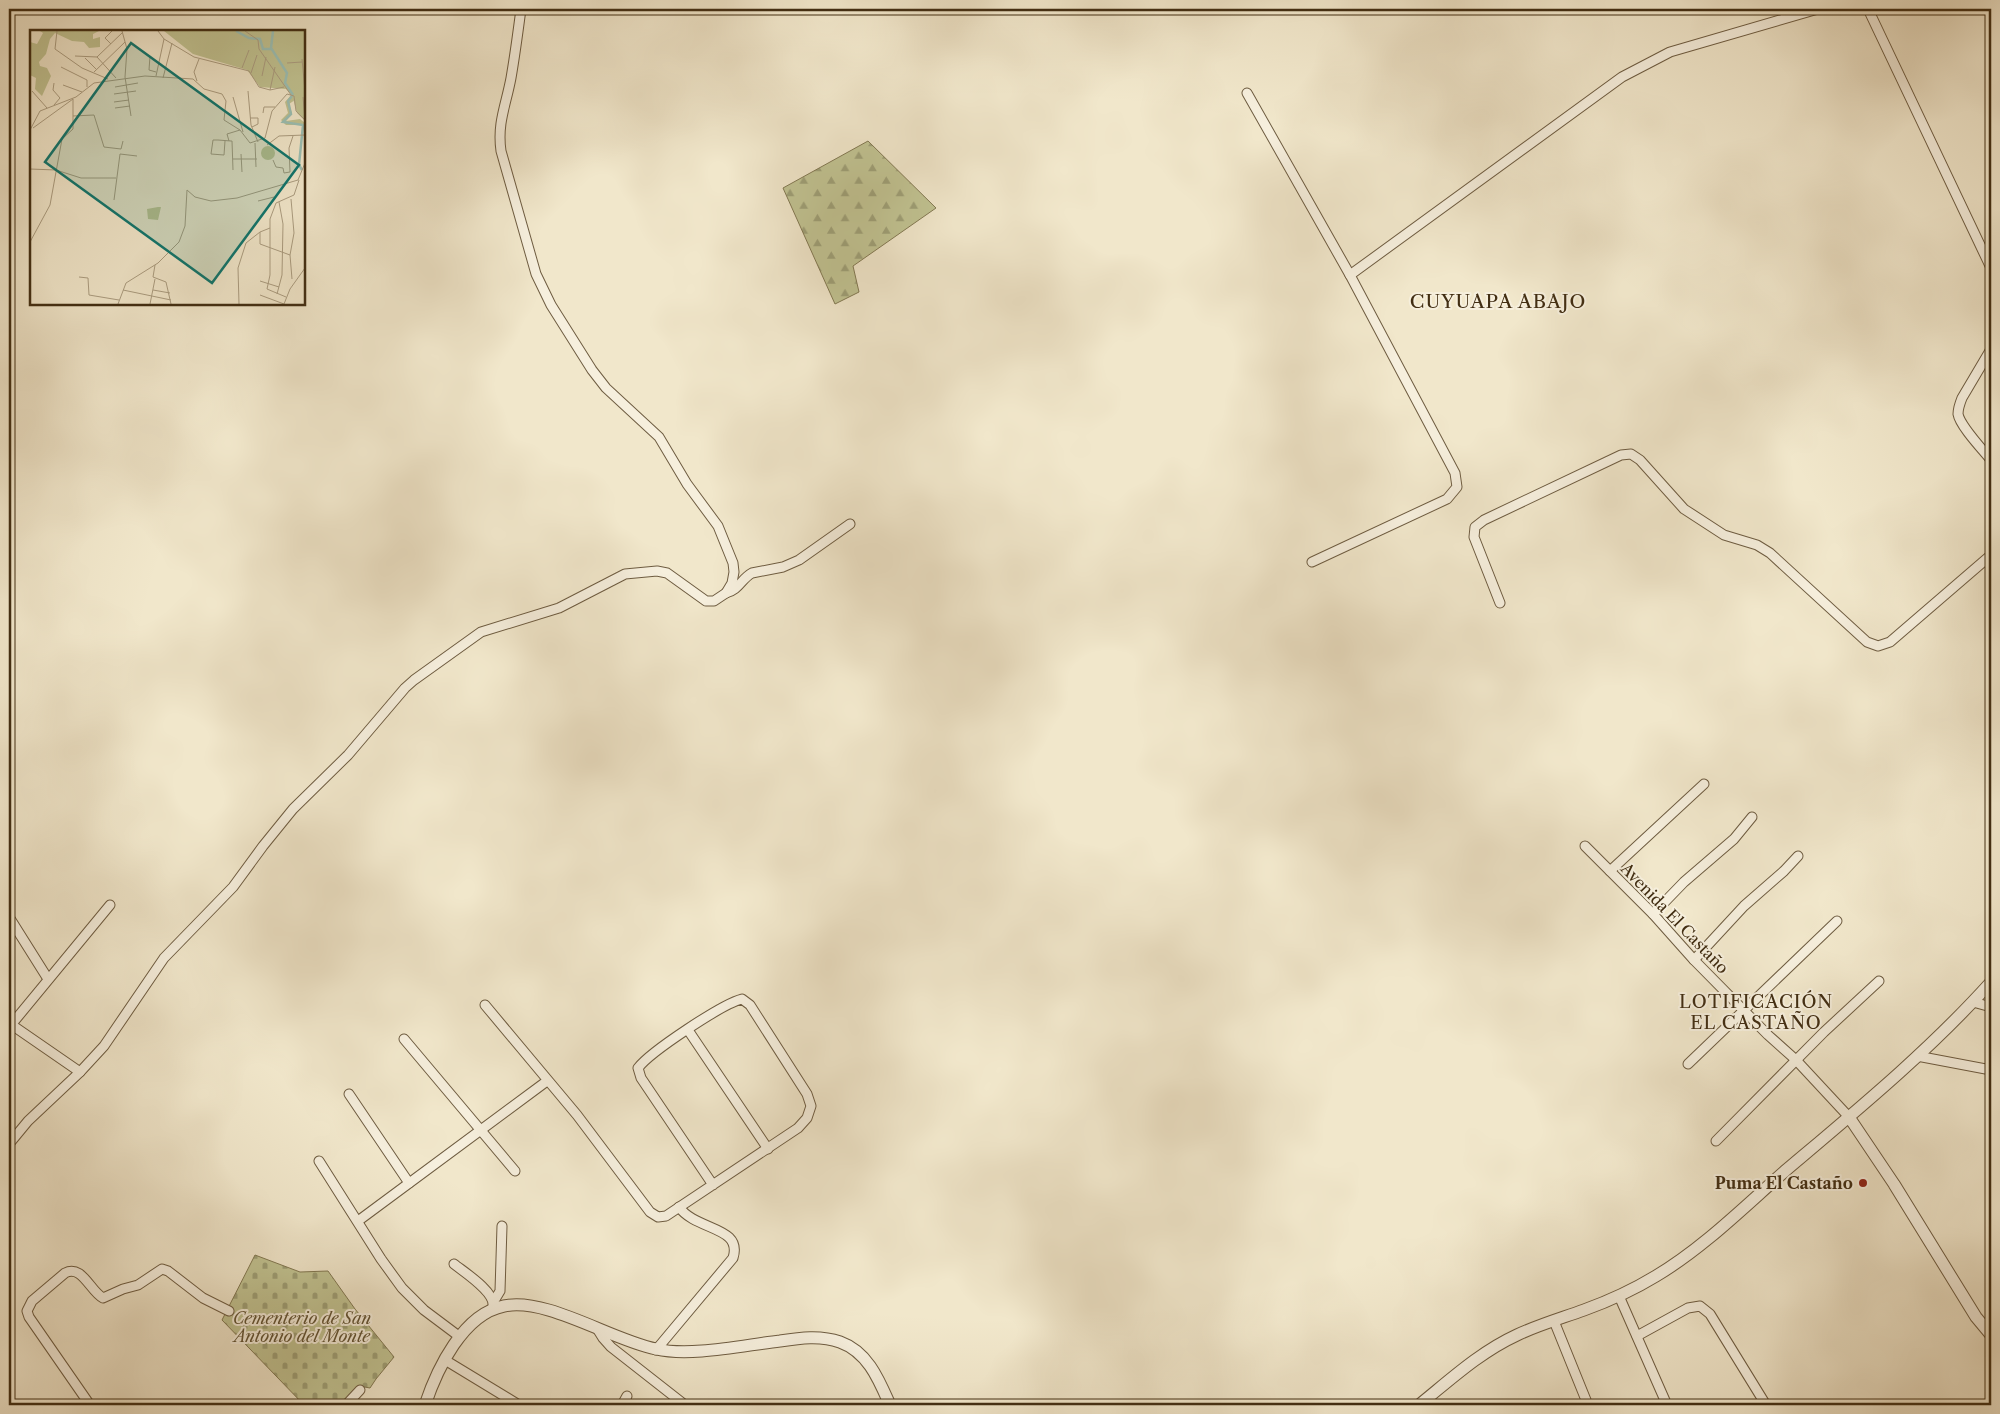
<svg xmlns="http://www.w3.org/2000/svg" width="2000" height="1414" viewBox="0 0 2000 1414" font-family="'Libre Caslon Text',serif">
<style>
.forest{fill:url(#forest-firs);stroke:#827852}
.cemetery{fill:url(#cemetery-stones);stroke:#827852}
.lines{fill:none;stroke-linecap:round;stroke-linejoin:round}
.minor-casing{stroke:#6e5c41;stroke-width:11}
.tertiary-casing{stroke:#6e5c41;stroke-width:13}
.minor{stroke:#f6efdd;stroke-width:9}
.tertiary{stroke:#f6efdd;stroke-width:11}
.poi-dot{fill:#8f2418;stroke:#f6efdd;stroke-width:2}
.labels{text-anchor:middle;dominant-baseline:central;stroke-width:4;stroke-linejoin:round;paint-order:stroke}
.street-label{font-size:16px;fill:#422e13;stroke:#f6efdd}
.poi-label{font-size:16px;font-weight:bold;fill:#422e13;stroke:#f6efdd;text-anchor:end}
.park-label{font-size:16px;font-style:italic;fill:#625333;stroke:#f6efdd}
.neighbourhood-label{font-size:18px;letter-spacing:1px;fill:#422e13;stroke:#f6efdd}
.quarter-label{font-size:19px;letter-spacing:1px;fill:#422e13;stroke:#f6efdd}
.inset-river{fill:none;stroke:#9bc0b5;stroke-width:2.5}
.inset-road{fill:none;stroke:#ab9d81;stroke-width:1}
.view{fill:#0f766e;fill-opacity:0.15;stroke:#0f766e;stroke-width:2.5}
.inset-edge{fill:none;stroke:#422e13;stroke-width:2.5}
</style>
<defs>
<pattern id="forest-firs" width="22" height="20" patternUnits="userSpaceOnUse" patternTransform="scale(1.25)"><rect width="22" height="20" fill="#c1c392"/><path d="M5 1l3.5 6h-7zM16 11l3.5 6h-7z" fill="#9e9f76"/></pattern>
<pattern id="cemetery-stones" width="16" height="16" patternUnits="userSpaceOnUse" patternTransform="scale(1.25)"><rect width="16" height="16" fill="#c1c392"/><path d="M2 7V4a2 2 0 0 1 4 0v3zM10 15v-3a2 2 0 0 1 4 0v3z" fill="#9e9f76"/></pattern>
</defs>
<rect width="100%" height="100%" fill="#f1e7cb"/>
<filter id="stains"><feTurbulence type="fractalNoise" baseFrequency=".004" numOctaves="4"/><feColorMatrix values="0 0 0 0 .2 0 0 0 0 .09 0 0 0 0 .02 0 0 0 .5 -.17"/></filter>
<radialGradient id="worn" r=".72"><stop offset=".6" stop-color="#630" stop-opacity="0"/><stop offset="1" stop-color="#630" stop-opacity=".3"/></radialGradient>
<polygon class="forest" points="868,141 936,208 853,266 859,292 835,304 783,188"/>
<polygon class="cemetery" points="255,1255 300,1272 328,1271 355,1309 394,1357 376,1379 370,1388 359,1386 340,1405 304,1405 222,1320"/>
<g class="lines">
<defs>
<g id="minor">
<polyline points="1868,9 1991,268"/>
<polyline points="1247,93 1350,275 1455,473 1457,487 1447,499 1312,562"/>
<polyline points="1350,275 1622,77 1670,52 1818,9"/>
<path d="M1991,349L1962,398C1960,403 1958,408 1958,414C1960,426 1983,450 1991,460"/>
<path d="M726,593C739,590 741,579 752,573L783,567L799,560L850,524"/>
<polyline points="1500,603 1474,537 1475,527 1484,520 1621,455 1631,454 1640,460 1684,509 1724,535 1757,545 1770,553 1867,642 1878,646 1890,642 1991,555"/>
<polyline points="1585,846 1653,914 1694,960 1768,1035 1796,1060 1849,1117"/>
<polyline points="1610,871 1704,784"/>
<polyline points="1653,914 1684,882 1734,839 1752,817"/>
<polyline points="9,917 48,979"/>
<polyline points="1694,960 1744,906 1784,871 1798,856"/>
<polyline points="1973,1002 1991,1007"/>
<path d="M485,1005L577,1115L650,1212L658,1217L666,1216L798,1128L807,1118L811,1106L807,1094L750,1005L742,999C722,1004 650,1052 638,1068L641,1078L713,1185"/>
<polyline points="9,1023 80,1072"/>
<polyline points="11,1025 110,905"/>
<polyline points="688,1030 768,1149"/>
<polyline points="404,1039 515,1171"/>
<polyline points="1917,1056 1991,1070"/>
<polyline points="1688,1064 1837,921"/>
<polyline points="349,1094 409,1183"/>
<polyline points="1716,1141 1824,1032 1879,981"/>
<path d="M9,1144L28,1121L80,1072L104,1046L164,958L233,887L263,846L293,809L348,755L405,688L414,680L481,632L559,608L625,574L657,571L667,573L706,601H714L726,593L732,583L734,572L733,563L718,526L687,484L659,437L606,388L592,370L551,305L536,274L501,151C497,123 506,105 511,78C515,55 518,32 521,9"/>
<polyline points="319,1161 381,1259 402,1288 424,1310 460,1337"/>
<polyline points="358,1221 547,1081"/>
<path d="M454,1264C464,1272 494,1291 493,1305"/>
<polyline points="1619,1296 1667,1405"/>
<polyline points="494,1301 500,1291 502,1226"/>
<polyline points="1554,1321 1588,1405"/>
<polyline points="598,1330 603,1338 611,1347 685,1405"/>
<polyline points="1637,1336 1688,1308 1700,1306 1710,1314 1766,1405"/>
<path d="M656,1350L733,1258C743,1226 696,1231 679,1207"/>
<polyline points="445,1360 519,1405"/>
<path d="M90,1405L29,1317L27,1311L32,1301L65,1273C82,1264 90,1291 103,1298L123,1289L138,1285L162,1269L168,1271L203,1298L229,1311"/>
<polyline points="346,1405 360,1390"/>
<polyline points="622,1405 627,1396"/>
</g>
<g id="tertiary">
<polyline points="1849,1117 1894,1184 1976,1317 1991,1335"/>
<path d="M425,1405C437,1369 463,1314 504,1306C547,1297 611,1340 656,1349C691,1357 744,1345 780,1341C800,1338 820,1335 840,1342C868,1352 879,1380 890,1405"/>
<path d="M1419,1405C1450,1380 1480,1352 1517,1335C1538,1325 1562,1318 1584,1310C1609,1301 1633,1290 1656,1276C1703,1248 1744,1207 1785,1171C1856,1111 1929,1051 1991,982"/>
</g>
</defs>
<use href="#minor" class="minor-casing"/>
<use href="#tertiary" class="tertiary-casing"/>
<use href="#minor" class="minor"/>
<use href="#tertiary" class="tertiary"/>
</g>
<circle class="poi-dot" cx="1863" cy="1183" r="5"/>
<g class="labels">
<g class="street-label">
<text transform="translate(1675 918) rotate(46)">Avenida El Castaño</text>
</g>
<g class="poi-label">
<text x="1853" y="1183">Puma El Castaño</text>
</g>
<g class="park-label">
<text x="302" y="1318">Cementerio de San<tspan x="302" dy="18">Antonio del Monte</tspan></text>
</g>
<g class="neighbourhood-label">
<text x="1756" y="1002">LOTIFICACIÓN<tspan x="1756" dy="21">EL CASTAÑO</tspan></text>
</g>
<g class="quarter-label">
<text x="1498" y="301">CUYUAPA ABAJO</text>
</g>
</g>
<g transform="translate(30 30)">
<rect width="275" height="275" fill="#f1e7cb"/>
<path d="M10,1H69L63,4V9L70,7V17L59,18L54,12L42,11L25,3L20,9L16,24L9,32L10,36L17,38L21,46L12,66L5,59L6,48L0,45V12L7,14L13,3ZM197,1H212L221,7L223,3L233,11L234,18L239,15L241,1H244L242,18L267,61L265,70L259,74L262,83L256,91L270,89L275,93V104L272,95H256L251,90L258,83L255,72L263,63L254,53L248,34L227,17L226,11L209,9ZM128,177H131L128,190L118,189L117,179Z" fill="#c1c392"/>
<path d="M231 123a7 7 0 1 1 14 0a7 7 0 1 1-14 0Z" fill="#c1c392"/>
<path d="M134,1H275V91L267,83L262,65L256,59L230,57L217,40L163,24Z" fill="#c1c392"/>
<path class="inset-river" d="M206,1L219,8L230,9L233,19H241M243,1L241,18L257,43L255,53L263,65M262,66L258,71L261,84L253,92L273,95L269,135L272,140"/>
<path class="inset-road" d="M27,1L25,19L52,38L78,49M92,1L97,19L95,47L101,86M128,1L134,9L164,27L219,41L229,57L240,60L254,57M215,1L228,10L229,19L261,65M81,14L75,8L82,1M45,26L67,27L93,2M120,26L119,40L126,42M67,27L86,48M55,28L66,39M272,29L275,61M257,33L272,32M31,37L57,50V57M212,38L219,20M64,42L95,12M221,43L227,25M126,46L134,9M232,46L236,27M133,48L142,13M167,51L164,42L169,29M24,53L23,60L30,68L24,75M33,55L52,62M85,57L108,53M240,60L245,37M2,61L17,78M218,61L221,95L228,112M84,64L106,61M203,67L213,102M273,67L275,89M84,72L99,70M85,78L100,76M233,83L234,77H245M43,86L64,85L74,117L91,119L93,111M220,88H228V94L222,97M3,98L43,69M0,100L10,81L46,67L64,53L115,46L163,49L174,59L192,64L196,71L194,90L210,100L220,113L235,108L242,81L257,64L264,66L266,81L275,90M195,111L194,125L181,124L183,110H188L201,111H202L203,140M199,111L197,104L210,100M225,113L226,137M237,115L249,106L275,105M211,124L212,142M203,129H227M243,130L246,137L253,138L254,143L260,142L259,118L263,106M0,139L26,140L51,148H86M261,169L264,203L260,225L262,249M84,170L90,124L107,126M228,171L244,167M240,198L230,202V214L260,225M0,212L20,175L32,109L43,99V69M125,235L123,247L136,252L141,274M49,247L58,248L59,265L89,270M230,251L249,257M93,260L141,270M123,260L140,263M247,264L252,245L253,194L249,172M230,265L254,274L260,259L275,238M256,267L237,259L240,245V189L246,173L264,165L269,150M88,274L96,253L128,233L149,212L155,196L157,160L165,167L181,171L207,168L268,150L275,133M120,274L125,249M209,274L208,238L216,213L230,202"/>
<path class="view" d="M101,13L269,135L182,253L15,132Z"/>
<rect width="275" height="275" class="inset-edge"/>
</g>
<rect width="2000" height="1414" fill="none" stroke="#f1e7cb" stroke-width="30"/>
<rect x="10" y="10" width="1980" height="1394" fill="none" stroke="#422e13" stroke-width="2.5"/>
<rect x="15" y="15" width="1970" height="1384" fill="none" stroke="#422e13"/>
<rect width="100%" height="100%" filter="url(#stains)"/>
<rect width="100%" height="100%" fill="url(#worn)"/>
</svg>
